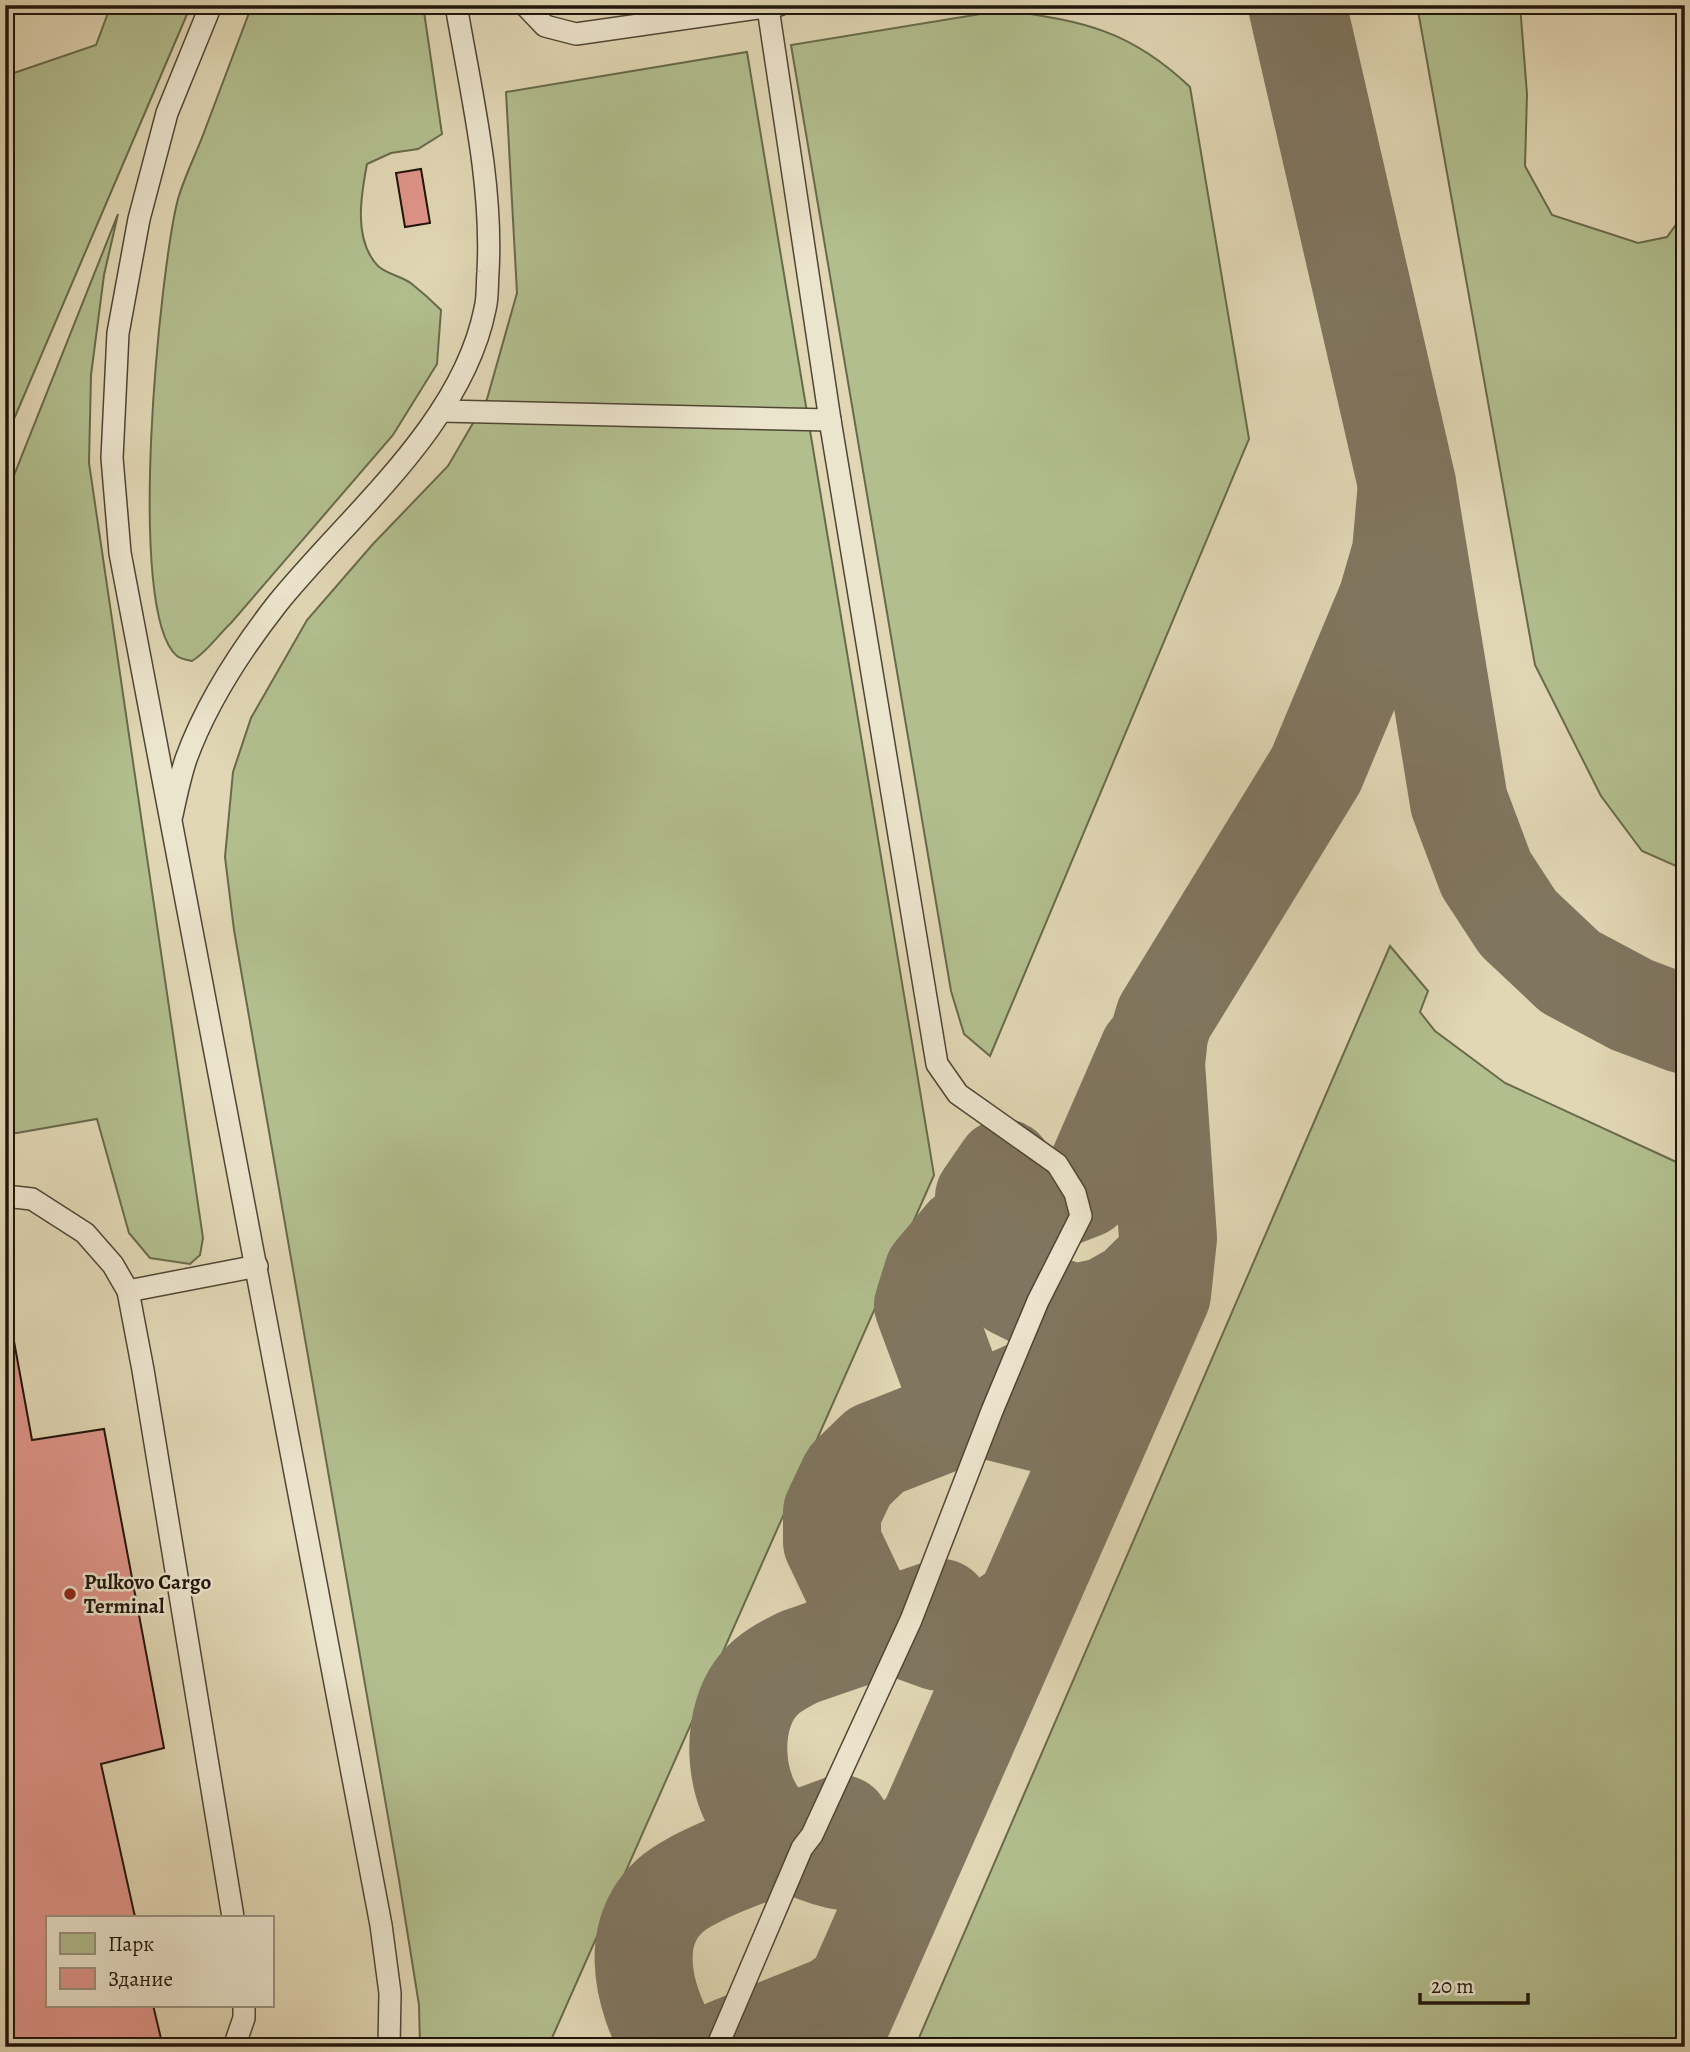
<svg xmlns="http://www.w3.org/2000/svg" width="1690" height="2052" viewBox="0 0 1690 2052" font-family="Alegreya,serif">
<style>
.green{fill:#b2be8e;stroke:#686a4c;stroke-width:2}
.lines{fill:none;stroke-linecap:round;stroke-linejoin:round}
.taxiway{stroke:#807660;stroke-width:98}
.building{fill:#df9489;stroke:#1f150b;stroke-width:2}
.lane-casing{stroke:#504635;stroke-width:24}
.lane{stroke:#ece5ce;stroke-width:21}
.poi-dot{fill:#8f2418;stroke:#ece5ce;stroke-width:2.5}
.labels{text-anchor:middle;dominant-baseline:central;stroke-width:5;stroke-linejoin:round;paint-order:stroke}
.poi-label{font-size:21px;font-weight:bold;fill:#1f150b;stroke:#ece5ce;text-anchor:start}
</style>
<rect width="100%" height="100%" fill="#e1d7b4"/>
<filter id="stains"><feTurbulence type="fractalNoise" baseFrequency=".00286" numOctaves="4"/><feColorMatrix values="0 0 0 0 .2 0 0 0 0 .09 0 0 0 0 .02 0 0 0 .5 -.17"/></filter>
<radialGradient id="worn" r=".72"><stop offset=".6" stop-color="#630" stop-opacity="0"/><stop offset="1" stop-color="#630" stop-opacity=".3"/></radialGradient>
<g class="green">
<polygon points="111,5 191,5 5,440 5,76 96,45"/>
<path d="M252,5H423L442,134L418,149L391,153L367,164C361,195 353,240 378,266C388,275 402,276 412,284C422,292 432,301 441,310L437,364L393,435L231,623C218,635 207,652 192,661C187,660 181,659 177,656C125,613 160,268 178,199C184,178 195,156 203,135C219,92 236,48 252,5Z"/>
<polygon points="1417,5 1520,5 1527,94 1525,166 1552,215 1638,243 1667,237 1685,212 1685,870 1642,851 1601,796 1535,665"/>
<path d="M1005,10C1085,22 1130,30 1190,87L1249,439L990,1056L964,1034L951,991L791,45Z"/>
<polygon points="747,52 934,1175 548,2047 420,2047 419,2005 399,1880 234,930 225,857 233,772 251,718 307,620 373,544 448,466 487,399 517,293 506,92"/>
<polygon points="118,214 104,275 91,375 89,463 203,1238 200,1255 190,1264 150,1258 129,1233 97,1119 5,1135 5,498"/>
<polygon points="1390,946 1428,991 1420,1012 1435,1031 1505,1083 1685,1166 1685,2047 915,2047"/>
</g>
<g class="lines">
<g class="taxiway">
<polyline points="1297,5 1407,484 1459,802 1486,874 1518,923 1570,972 1632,1005 1685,1025"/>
<polyline points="1004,1168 984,1197 984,1232 999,1269 1014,1289 1038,1301 1075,1313 1107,1306 1135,1290 1151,1274"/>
<polyline points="1040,1423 992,1411 956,1394 923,1305 933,1273 964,1236 1084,1189 1094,1176 1148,1052"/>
<polyline points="1022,1608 976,1639 939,1642 895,1626 861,1603 832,1542 832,1512 849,1476 876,1450 1008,1398 1139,1340"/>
<path d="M924,1830C914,1839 903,1850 890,1856C867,1866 841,1863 818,1854C801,1848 781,1840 767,1826C732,1792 727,1715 763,1680C773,1670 787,1663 799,1657L941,1608"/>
<path d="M672,2047C641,1997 623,1921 685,1885C731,1858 791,1844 841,1824"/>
<polyline points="729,2047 834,2005 854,1991"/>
<polyline points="830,2047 1162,1294 1168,1238 1156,1064 1159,1035 1164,1018 1316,770 1387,600 1401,552 1407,484"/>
</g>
</g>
<g class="building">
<polygon points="421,169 430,223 405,227 396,173"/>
<polygon points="5,1292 32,1440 104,1429 164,1748 101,1764 135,1917 47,1917 47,2005 153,2005 163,2047 5,2047"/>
</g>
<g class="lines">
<defs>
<g id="lane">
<polyline points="211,5 167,113 139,219 118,333 112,458 120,553 381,1925 390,1993 389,2047"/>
<polyline points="525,5 545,26 576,34 779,5"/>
<polyline points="441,411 830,420"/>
<path d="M172,815C176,796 180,777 186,759C206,704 241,650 277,604C348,516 462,425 485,309C488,298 487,284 488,272C493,183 471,93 456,5"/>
<polyline points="5,1196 32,1199 85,1233 113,1265 128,1291 143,1370 233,1917"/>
<polyline points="128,1291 257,1266"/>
<polyline points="234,2047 244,2018 244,2005"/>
<polyline points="717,2047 802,1848 812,1835 911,1620 992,1411 1038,1301 1081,1216 1075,1193 1057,1164 958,1094 937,1064 830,420 768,8"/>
</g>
</defs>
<use href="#lane" class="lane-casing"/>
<use href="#lane" class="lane"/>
</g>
<circle class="poi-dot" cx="70" cy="1594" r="7"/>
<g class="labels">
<g class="poi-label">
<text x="84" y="1582">Pulkovo Cargo<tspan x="84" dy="24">Terminal</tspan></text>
</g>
</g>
<rect width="1690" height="2052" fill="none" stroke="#e1d7b4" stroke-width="28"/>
<rect x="7" y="7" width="1676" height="2038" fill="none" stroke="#1f150b" stroke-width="3.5"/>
<rect x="14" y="14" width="1662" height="2024" fill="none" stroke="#1f150b" stroke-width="2"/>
<rect x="46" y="1916" width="228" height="91" fill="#ece5ce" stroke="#9a9280" stroke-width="2"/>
<rect x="60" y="1933" width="35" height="21" fill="#b2be8e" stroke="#9a9280" stroke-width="2"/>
<text x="108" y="1951" font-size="21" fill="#1f150b">Парк</text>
<rect x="60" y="1968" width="35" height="21" fill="#df9489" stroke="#9a9280" stroke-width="2"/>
<text x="108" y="1986" font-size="21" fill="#1f150b">Здание</text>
<path d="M1420 1993v10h108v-10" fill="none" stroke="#1f150b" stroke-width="3.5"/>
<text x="1431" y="1993" font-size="21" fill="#1f150b" stroke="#ece5ce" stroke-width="5" paint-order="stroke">20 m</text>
<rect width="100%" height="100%" filter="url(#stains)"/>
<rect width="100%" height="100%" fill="url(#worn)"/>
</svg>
